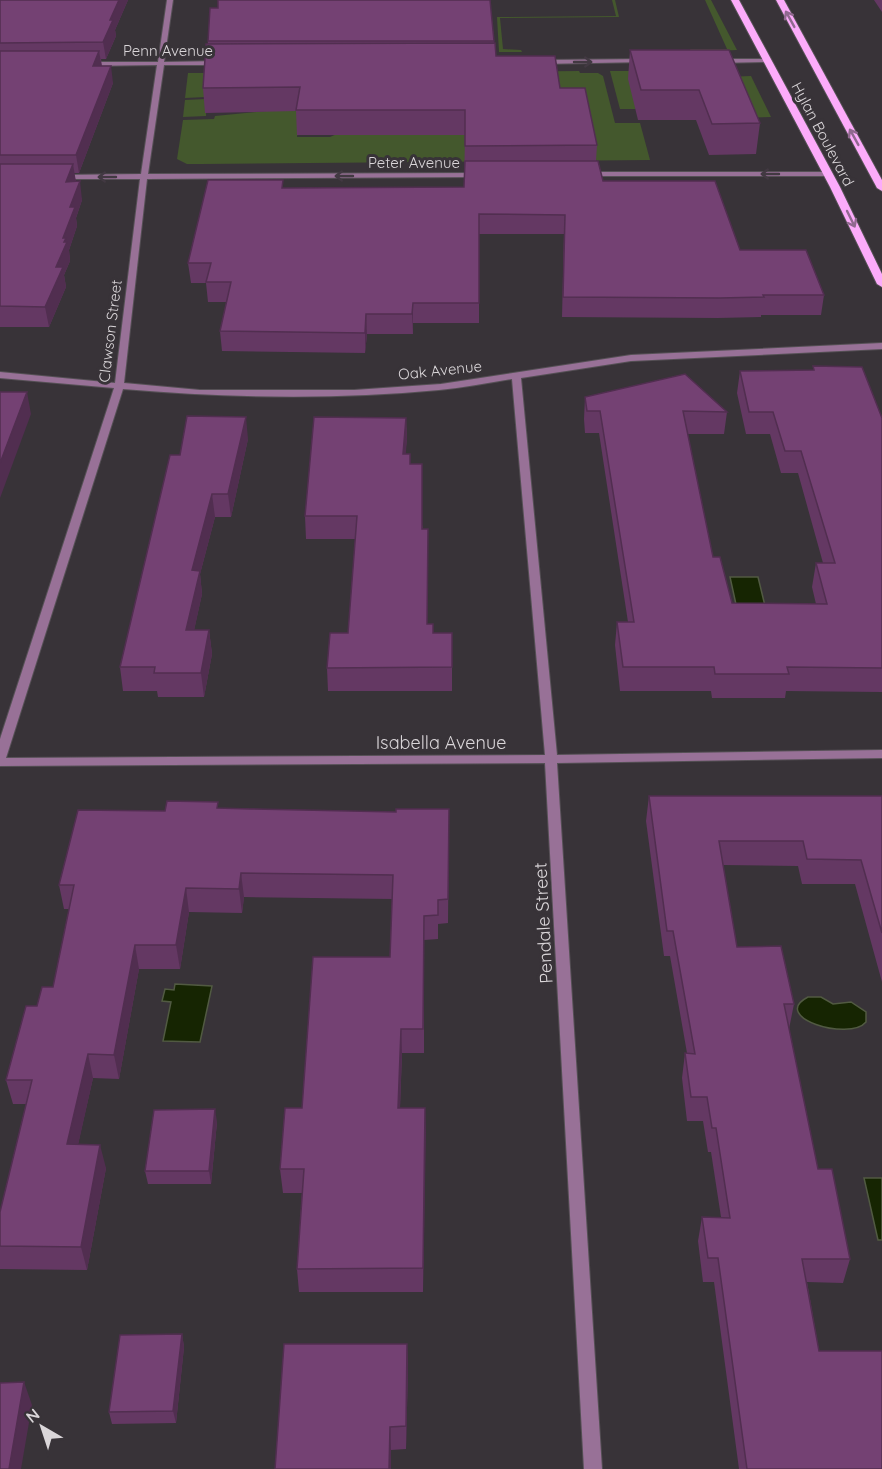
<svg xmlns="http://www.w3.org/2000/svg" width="882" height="1469" viewBox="0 0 882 1469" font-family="Quicksand,sans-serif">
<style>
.green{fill:#44582d}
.water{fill:#162502;stroke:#515a42;stroke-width:1.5}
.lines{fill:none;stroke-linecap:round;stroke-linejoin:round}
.minor-casing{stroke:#555055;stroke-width:2}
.primary-casing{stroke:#555055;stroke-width:2}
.minor{fill:#987197;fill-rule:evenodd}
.primary{fill:#fcabfa;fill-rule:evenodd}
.wall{fill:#643863}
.shaded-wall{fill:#512e50}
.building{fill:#744173;stroke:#512e50;stroke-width:1.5}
.oneway{stroke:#90698f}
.oneway2{stroke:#423942}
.labels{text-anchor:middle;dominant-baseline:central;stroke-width:6;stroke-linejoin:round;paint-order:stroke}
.far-street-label{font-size:15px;fill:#dad6d9;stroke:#383338}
.street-label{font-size:18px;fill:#dad6d9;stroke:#383338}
</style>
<rect width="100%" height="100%" fill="#383338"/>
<g class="green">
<polygon points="612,0 615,0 619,17 500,18 503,49 521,50 522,52 499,52 497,17 616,16"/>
<polygon points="705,0 711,0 737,50 691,52 690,49 727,49"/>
<polygon points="579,71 580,73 598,73 603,76 615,123 640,123 650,160 200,164 187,164 177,159 183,120 214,119 215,116 276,110 301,111 297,137 330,137 480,72"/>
<polygon points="610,71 683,71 635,109 620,109"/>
<polygon points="188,73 263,73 206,97 185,98"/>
<polygon points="751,76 771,117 677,119 726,77"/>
<polygon points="206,99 206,116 183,117 185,100"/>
</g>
<g class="water">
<polygon points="730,577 758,577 766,610 737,609"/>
<polygon points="175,984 212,986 200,1042 163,1041 171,1002 162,1001 165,989 174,990"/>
<path d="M808,997H821L833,1004L851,1002L866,1012V1022C849,1042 769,1017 808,997Z"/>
<polygon points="864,1178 882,1178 882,1240 878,1240"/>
</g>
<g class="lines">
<defs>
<g id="minor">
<path d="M167,0H173L164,62L221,61L224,63L221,65H164L148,174L479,173L483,175L479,177L147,179L124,383L200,390H354L441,384L631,355L882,343V349L631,361L521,378L557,755L882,750V758L557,763L602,1469H584L545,763L0,766V739L114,388L0,378V372L115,383L140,179H59L55,177L59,175L141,174L157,65L85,66L82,64L85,62H158ZM512,379L545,755L6,758L123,389C228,398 334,400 439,390C463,388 488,383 512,379Z"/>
<polygon points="644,59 647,61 646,62 541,64 538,62 541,60"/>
<polygon points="768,59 771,61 770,62 718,63 715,61 718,59"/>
<polygon points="584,172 828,172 832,174 828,176 587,176 583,174"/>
</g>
<g id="primary">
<polygon points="731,0 739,0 840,187 882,274 882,287 877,284 830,187"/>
<polygon points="776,0 784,0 882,180 882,191 877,188"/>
</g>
</defs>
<use href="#minor" class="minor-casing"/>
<use href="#primary" class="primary-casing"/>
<use href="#minor" class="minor"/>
<use href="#primary" class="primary"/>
</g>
<g class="wall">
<polygon points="0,0 128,0 115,30 116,36 106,59 101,59 102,66 113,83 79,173 74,173 76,182 82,200 76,218 77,226 69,250 70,261 64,275 66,287 49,327 0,327"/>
<polygon points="490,0 494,43 496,56 560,88 597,145 596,161 603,181 740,250 824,295 821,315 761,315 761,317 718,318 562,317 564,234 479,234 479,323 413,323 413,334 367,334 365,353 222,351 220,331 227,302 208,302 206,283 191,283 188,263 284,188 464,187 465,135 297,135 296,111 205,113 203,88 208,41"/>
<polygon points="874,0 882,0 882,12"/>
<polygon points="630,50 760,123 756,154 709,155 696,120 638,120 628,79"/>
<polygon points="813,366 882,418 882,692 786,691 785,698 712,698 711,691 620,691 615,645 617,622 628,622 599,433 585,433 584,419 585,397 727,412 724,434 687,434 713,557 732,603 816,604 812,587 816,563 823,563 798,473 781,473 770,434 746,434 737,393 740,371 813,370"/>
<polygon points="406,418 407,439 405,454 410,464 423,529 427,624 433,633 452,633 452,691 328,691 327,668 348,633 356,539 306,539 305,516"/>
<polygon points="248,439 231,517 215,517 200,574 202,594 194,630 209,630 212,654 204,697 158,697 157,691 123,691 120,667 180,455"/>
<polygon points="649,796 882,796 882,982 855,884 802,884 798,866 723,865 737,947 794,1004 789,1029 818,1169 850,1259 843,1283 807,1282 819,1351 882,1469 739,1469 714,1282 703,1282 698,1241 702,1217 721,1217 711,1152 708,1152 703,1121 687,1121 682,1078 685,1053 687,1053 670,956 664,956 646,821"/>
<polygon points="219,808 396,812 449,809 448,923 438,924 438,939 424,940 424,1053 402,1053 400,1108 425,1108 423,1292 299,1292 297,1269 302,1193 283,1193 280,1169 302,1108 390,957 392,899 244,897 242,913 189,912 180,969 139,969 119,1079 93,1078 78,1144 106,1168 87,1270 0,1269 0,1212 26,1104 13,1104 6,1080 37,1006 53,987 69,909 64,909 59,885 165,811"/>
<polygon points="217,1122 211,1184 148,1184 145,1171"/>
<polygon points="182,1334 184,1347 176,1423 112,1424 109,1412"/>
<polygon points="407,1344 408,1368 406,1449 391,1450 275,1469"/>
</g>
<g class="shaded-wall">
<polygon points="119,0 128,0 115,30 116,36 106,59 103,42 110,20"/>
<polygon points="99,51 102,68 93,66"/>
<polygon points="111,66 113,83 79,173 76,155"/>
<polygon points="73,164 76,182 66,182"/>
<polygon points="80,181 82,200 76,218 77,226 69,250 70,261 64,275 66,287 49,327 45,307 70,207"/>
<polygon points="413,303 413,334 412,314"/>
<polygon points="366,314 367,334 365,353 365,333"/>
<polygon points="27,392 31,414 0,498 0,463"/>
<polygon points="246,417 248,439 231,517 228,494"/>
<polygon points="406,418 407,439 404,476 403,454"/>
<polygon points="212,494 215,517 200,574 202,594 189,654 186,630 192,570"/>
<polygon points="209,630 212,654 204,697 201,673"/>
<polygon points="241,873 244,897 242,913 239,889"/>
<polygon points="186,888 189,912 180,969 176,945"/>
<polygon points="135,945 139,969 119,1079 114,1055"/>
<polygon points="401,1029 402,1053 399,1132 398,1108"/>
<polygon points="88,1054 93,1078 73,1168 67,1144"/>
<polygon points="425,1108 426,1132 423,1292 423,1268"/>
<polygon points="215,1109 217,1122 211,1184 209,1171"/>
<polygon points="100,1145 106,1168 87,1270 81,1247"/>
<polygon points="182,1334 184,1347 176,1423 173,1411"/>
<polygon points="407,1344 408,1368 406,1449 406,1426"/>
<polygon points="24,1382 32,1405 21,1469 9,1469"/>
<polygon points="390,1427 391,1450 391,1469 389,1469"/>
</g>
<g class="building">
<polygon points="0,0 119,0 110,20 113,20 103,42 0,43"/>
<polygon points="218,0 490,0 494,41 208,41 210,8 218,8"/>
<polygon points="495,43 496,56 555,56 560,88 585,88 597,145 465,146 465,110 296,110 300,87 203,88 206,44"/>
<polygon points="630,50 729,50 760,123 712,124 699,90 641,90"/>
<polygon points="0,51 99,51 93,66 111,66 76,155 0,155"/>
<polygon points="465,161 598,161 603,181 715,181 740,250 806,250 824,295 763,295 764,297 720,298 563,297 565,215 479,214 479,303 413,303 412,314 366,314 365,333 220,331 231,282 206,282 211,263 188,263 208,180 283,180 282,188 464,187"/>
<polygon points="0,164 73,164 66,182 80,181 70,207 75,207 63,238 66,238 64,242 67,242 56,267 63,267 45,307 0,306"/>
<polygon points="813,366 862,367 882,418 882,668 787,667 789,674 715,674 714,667 623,667 617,622 634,622 600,411 587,411 585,397 685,374 727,412 683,411 713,557 720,557 732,603 827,604 816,563 835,563 801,451 785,451 773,412 749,412 740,371 814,370"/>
<polygon points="0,392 27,392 0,463"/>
<polygon points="187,416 246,417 228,494 212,494 192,570 200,571 186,630 209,630 201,673 154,673 155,667 120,667 170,455 180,455"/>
<polygon points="314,417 406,418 403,454 410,454 410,464 422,464 422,529 428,529 427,624 433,624 433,633 452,633 452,667 327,668 330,633 348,633 357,516 305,516"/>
<polygon points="649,796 882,796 882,933 861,860 807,859 803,841 719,841 737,947 781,946 794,1004 784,1004 818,1169 832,1169 850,1259 802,1259 819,1351 882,1351 882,1469 747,1469 718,1258 708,1258 702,1217 730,1218 716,1128 712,1128 707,1097 691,1097 685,1053 695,1054 673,931 667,931"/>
<polygon points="167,801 218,802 217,808 251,809 396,812 396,809 449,809 448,899 438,900 438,915 424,916 423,1029 401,1029 398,1108 425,1108 423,1268 297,1269 304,1169 280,1169 285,1108 302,1108 313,957 390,957 393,875 241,873 239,889 186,888 176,945 135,945 114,1055 88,1054 67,1144 100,1145 81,1247 0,1246 0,1212 32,1080 6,1080 26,1006 37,1006 42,987 53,987 74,885 59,885 78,810 165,811"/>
<polygon points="215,1109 209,1171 145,1171 154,1110"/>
<polygon points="182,1334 173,1411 109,1412 120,1335"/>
<polygon points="284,1344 407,1344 406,1426 390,1427 389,1469 275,1469"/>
<polygon points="24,1382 9,1469 0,1469 0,1383"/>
</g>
<defs><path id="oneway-shaft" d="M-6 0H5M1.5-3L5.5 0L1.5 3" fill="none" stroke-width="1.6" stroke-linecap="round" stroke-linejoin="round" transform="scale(1.5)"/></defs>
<g class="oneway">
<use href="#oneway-shaft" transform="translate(790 19) rotate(-119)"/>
<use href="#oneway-shaft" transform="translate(854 137) rotate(-119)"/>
<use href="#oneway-shaft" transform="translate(851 219) rotate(64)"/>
</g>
<g class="oneway2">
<use href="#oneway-shaft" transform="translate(583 62)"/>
<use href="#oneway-shaft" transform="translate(770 174) rotate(180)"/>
<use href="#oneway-shaft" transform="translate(344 176) rotate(180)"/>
<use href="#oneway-shaft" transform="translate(107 177) rotate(180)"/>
</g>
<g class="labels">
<g class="far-street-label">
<text x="168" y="50">Penn Avenue</text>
<text transform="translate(823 134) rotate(62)">Hylan Boulevard</text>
<text x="414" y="162">Peter Avenue</text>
<text transform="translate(110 331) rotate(-83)">Clawson Street</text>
<text transform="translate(440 370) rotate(-6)">Oak Avenue</text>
</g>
<g class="street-label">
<text x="441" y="742">Isabella Avenue</text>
<text transform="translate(543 923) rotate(-93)">Pendale Street</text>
</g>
</g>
<g transform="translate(42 1427) rotate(321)" stroke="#383338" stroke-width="4.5" paint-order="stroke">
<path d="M0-4.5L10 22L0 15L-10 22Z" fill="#dad6d9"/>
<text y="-9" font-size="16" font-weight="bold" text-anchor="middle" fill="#dad6d9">N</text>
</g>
</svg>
